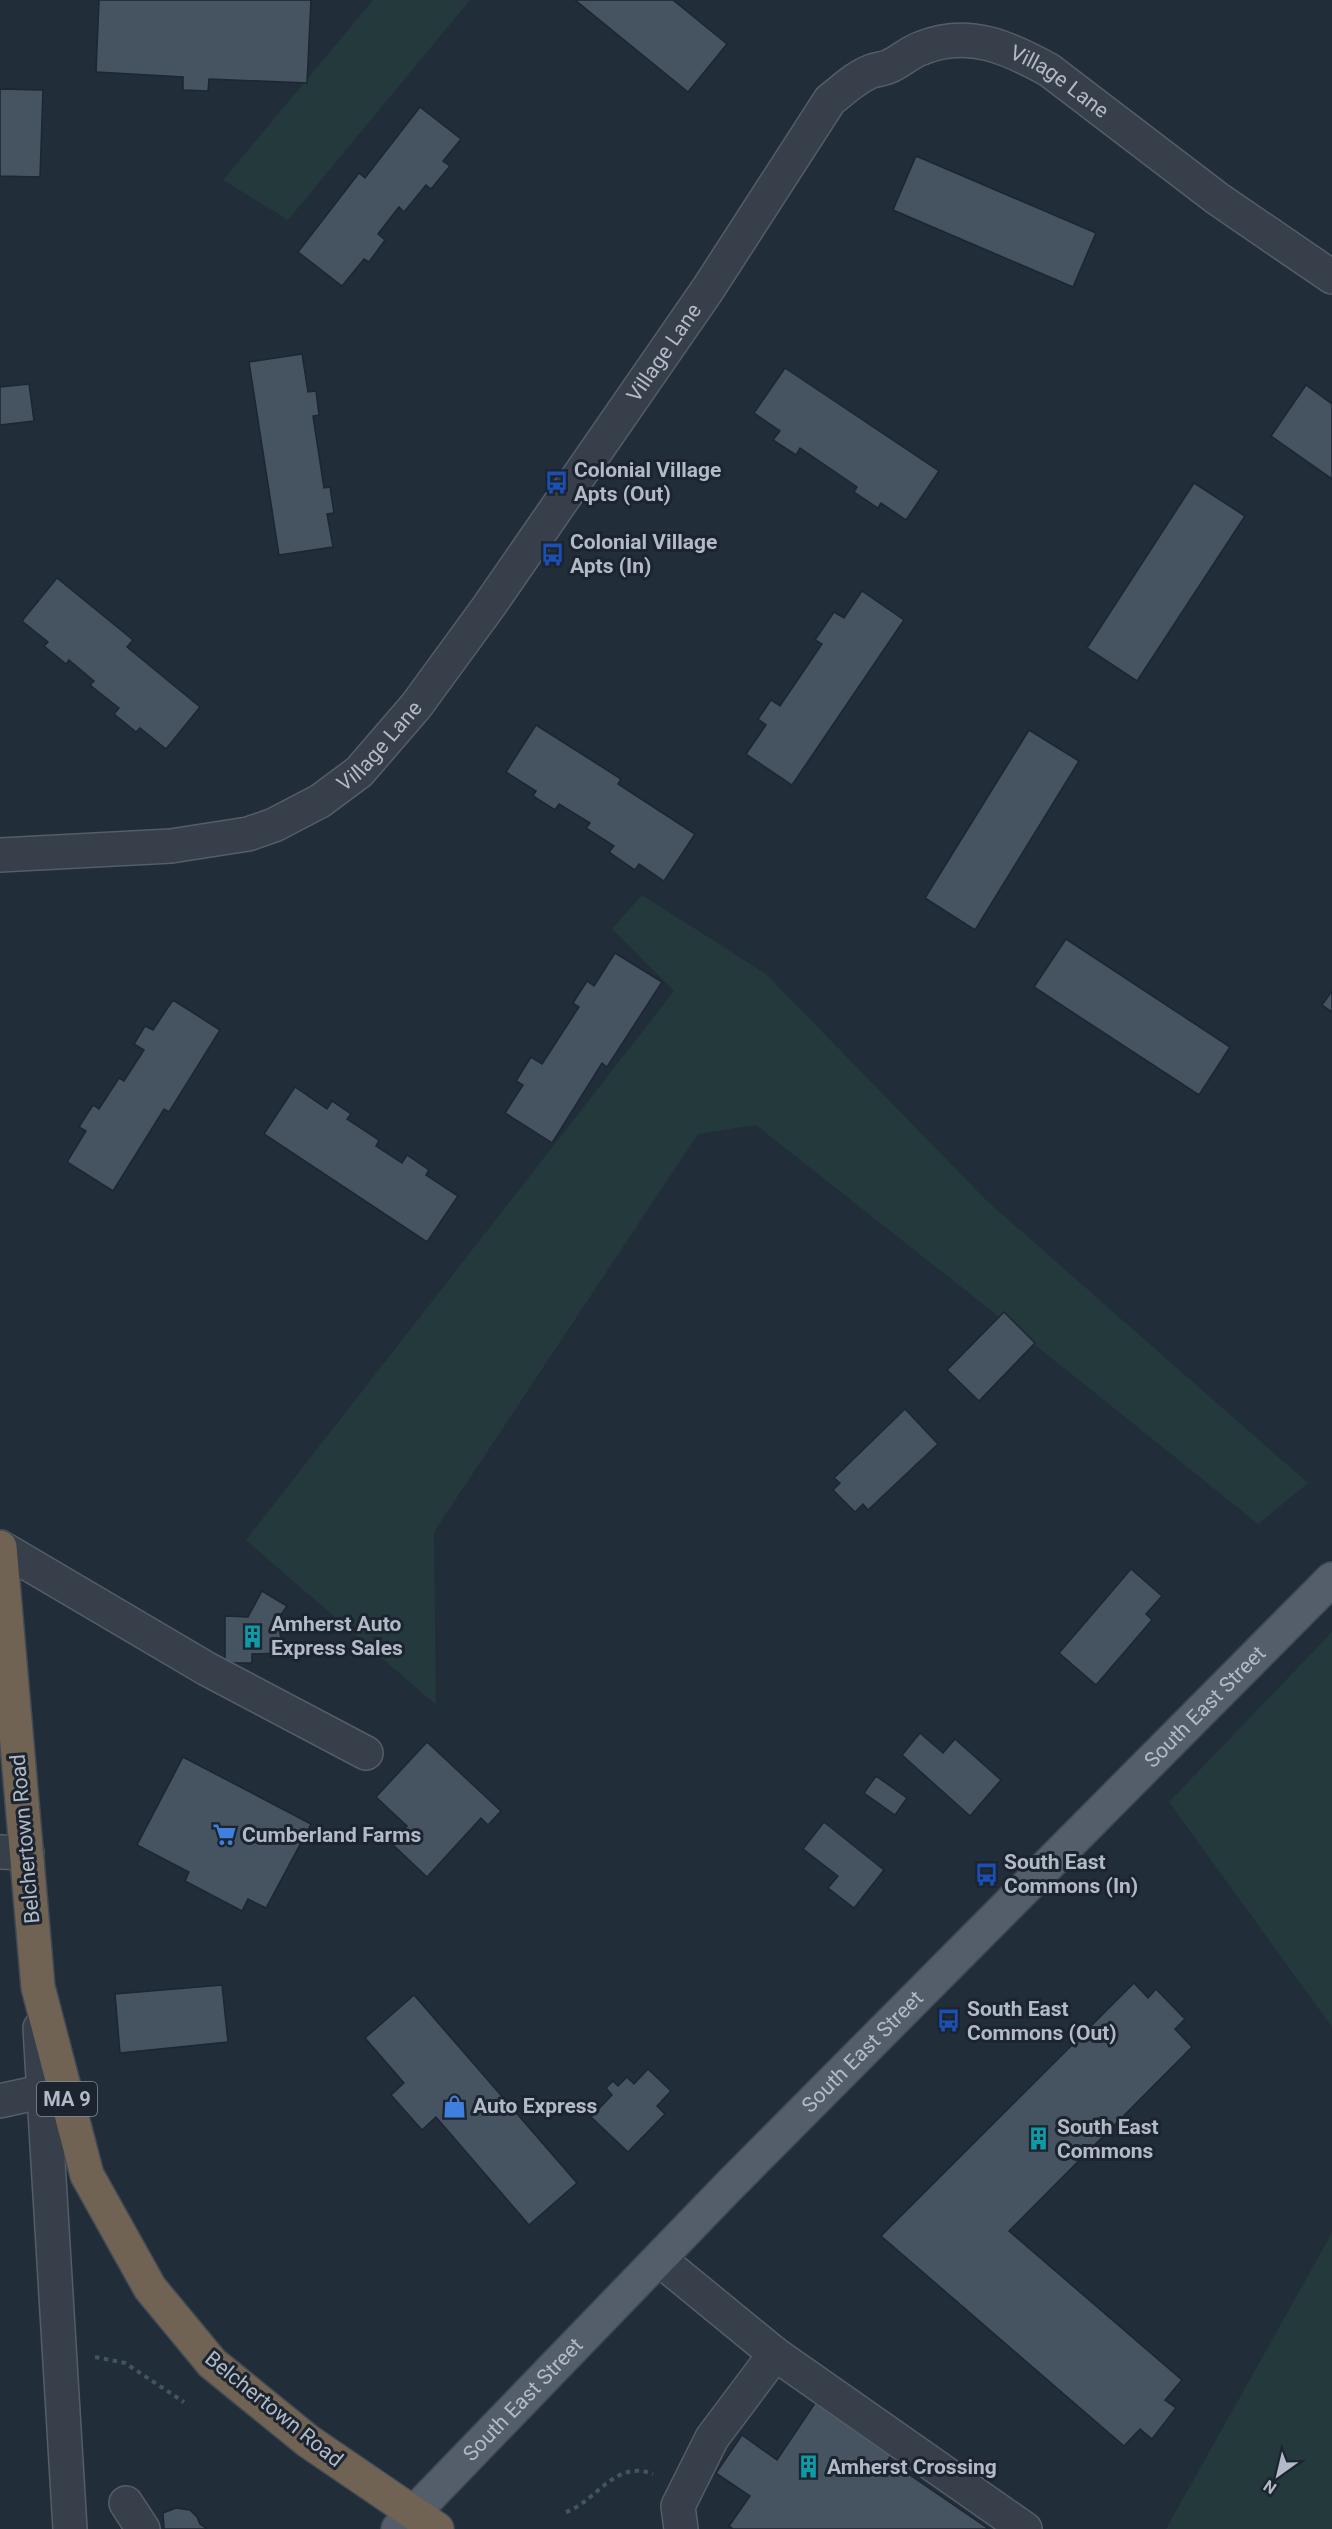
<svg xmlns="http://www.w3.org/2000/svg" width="1332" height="2529" viewBox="0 0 1332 2529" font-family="Roboto,sans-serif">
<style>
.green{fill:#24393b}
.building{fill:#465361;stroke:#1d2631;stroke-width:1.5}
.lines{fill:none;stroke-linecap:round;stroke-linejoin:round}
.minor-casing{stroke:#545d68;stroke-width:36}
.major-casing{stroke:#3f4853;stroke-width:36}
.highway-casing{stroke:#414a55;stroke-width:36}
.path{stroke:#425658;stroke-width:4;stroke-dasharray:4.5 4.5;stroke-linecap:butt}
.minor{stroke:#363f4a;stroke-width:33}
.major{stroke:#545e6a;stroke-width:33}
.highway{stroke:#706353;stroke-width:33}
.labels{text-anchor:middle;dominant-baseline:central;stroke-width:6;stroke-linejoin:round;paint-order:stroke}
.shield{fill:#1b242f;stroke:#848d99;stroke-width:1.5}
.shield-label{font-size:20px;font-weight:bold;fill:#b1bac6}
.street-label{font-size:21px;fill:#b1bac6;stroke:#1b242f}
.poi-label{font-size:21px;font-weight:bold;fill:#b1bac6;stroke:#1b242f;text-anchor:start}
</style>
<rect width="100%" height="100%" fill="#222d3a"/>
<g class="green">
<polygon points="373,0 470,0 288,220 223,180"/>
<polygon points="642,895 766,974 988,1202 1308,1483 1258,1524 1079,1380 756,1125 698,1134 434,1532 436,1705 246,1540 674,991 612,929"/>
<polygon points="1332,1632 1332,2027 1169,1802"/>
<polygon points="1332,2233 1332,2529 1166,2529"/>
</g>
<g class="building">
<polygon points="99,0 311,0 307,83 209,79 208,91 183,90 183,77 96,72"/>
<polygon points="575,0 673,0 727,44 688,92"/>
<polygon points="0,89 43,90 40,177 0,176"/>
<polygon points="420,107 461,139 443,161 450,166 431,189 426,185 404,212 399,207 378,234 385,240 369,262 364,259 342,286 298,252 359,173 365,178"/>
<polygon points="916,156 1096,233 1073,287 893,210"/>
<polygon points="302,354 308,392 316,391 319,415 313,416 324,488 330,487 334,513 327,514 333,547 279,555 249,362"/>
<polygon points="785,368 939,471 906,520 881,503 878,508 854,492 857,487 800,448 796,455 773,440 780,431 754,413"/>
<polygon points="29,384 34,421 0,425 0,387"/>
<polygon points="1306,385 1332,404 1332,479 1271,436"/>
<polygon points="1194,483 1245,516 1137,681 1087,648"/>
<polygon points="57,578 133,640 127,647 200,707 166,749 140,728 136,732 114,714 119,708 90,685 94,681 69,660 66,664 44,646 48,642 22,621"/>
<polygon points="862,591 904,620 792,785 746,754 766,725 758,719 771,700 780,706 822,644 815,640 834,612 844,618"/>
<polygon points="536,725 621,779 618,784 695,834 664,881 639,864 635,870 609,852 614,846 586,828 590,823 559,804 555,810 533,796 536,791 506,772"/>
<polygon points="1029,730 1079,761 975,930 925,898"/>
<polygon points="1066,939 1230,1047 1199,1095 1034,987"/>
<polygon points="615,953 662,982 607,1067 602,1063 552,1143 505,1113 523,1085 516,1081 531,1057 542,1064 579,1007 573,1003 587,981 594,986"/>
<polygon points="1332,991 1332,1012 1322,1005"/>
<polygon points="173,1000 220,1030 169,1112 164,1109 113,1191 67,1162 86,1131 79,1127 93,1105 99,1109 119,1078 124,1081 144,1050 134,1044 145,1026 153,1030"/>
<polygon points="295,1087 327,1109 332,1101 351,1114 347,1119 379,1140 376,1146 402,1163 407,1155 429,1170 426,1175 458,1196 427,1242 264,1134"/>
<polygon points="1004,1312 1035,1343 979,1401 947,1370"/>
<polygon points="905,1409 938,1444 868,1510 863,1504 855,1512 833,1490 840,1483 834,1478"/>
<polygon points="1131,1569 1162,1596 1146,1614 1152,1620 1096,1685 1059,1653"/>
<polygon points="262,1591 287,1606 278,1619 283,1653 252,1654 252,1663 225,1663 225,1616 248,1617"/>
<polygon points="920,1733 943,1753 955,1739 1001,1780 970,1816 902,1755"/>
<polygon points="427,1742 501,1811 488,1825 481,1818 427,1877 391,1843 407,1826 376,1797"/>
<polygon points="183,1757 311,1824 266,1908 248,1899 242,1911 185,1881 189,1872 137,1845"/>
<polygon points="876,1776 907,1798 895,1815 864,1793"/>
<polygon points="824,1822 884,1870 854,1908 828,1888 838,1876 803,1849"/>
<polygon points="1134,1983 1148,1998 1156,1989 1185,2019 1175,2029 1192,2047 1009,2231 1182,2380 1165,2400 1176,2408 1152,2439 1140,2429 1124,2446 881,2236"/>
<polygon points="222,1985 228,2042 120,2053 115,1994"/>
<polygon points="414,1995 577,2183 529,2225 436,2117 422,2130 391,2095 404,2083 365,2038"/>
<polygon points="648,2069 671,2091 657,2106 665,2114 628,2152 591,2117 612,2095 606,2088 613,2081 618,2086 627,2077 634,2084"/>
<polygon points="815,2403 891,2455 888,2460 989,2529 733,2529 729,2526 750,2496 716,2473 742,2435 777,2460"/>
<polygon points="176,2508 190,2510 197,2517 200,2524 207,2529 164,2529 163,2513"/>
</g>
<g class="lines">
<defs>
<g id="minor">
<path id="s1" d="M0,855L171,846L248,834L274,825L320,801L359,772L416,706L489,606L708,289L830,100C843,90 856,77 872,71C878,69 884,69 890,66C901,61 910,52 922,48C969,29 1009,48 1049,70L1218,199L1332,277"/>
<polyline points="0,1547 207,1669 366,1753"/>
<polyline points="0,1852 27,1853"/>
<polyline points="40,2028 70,2529"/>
<polyline points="0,2101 45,2091"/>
<polyline points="659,2259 775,2354 712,2438 678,2506 681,2529"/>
<polyline points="775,2354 1025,2529"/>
<polyline points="126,2503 143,2529"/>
</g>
<g id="major">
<path id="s2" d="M398,2529L730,2185L1332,1579"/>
</g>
<polyline id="highway" points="0,1547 38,1987 87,2175 150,2288 212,2363 308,2441 437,2529"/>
</defs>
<use href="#minor" class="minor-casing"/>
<use href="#major" class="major-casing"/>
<use href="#highway" class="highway-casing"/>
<g class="path">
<polyline points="95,2357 125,2363 184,2402"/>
<path d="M566,2512C597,2501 615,2459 653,2474"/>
</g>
<use href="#minor" class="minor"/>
<use href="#major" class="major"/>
<use href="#highway" class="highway"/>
</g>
<defs>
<symbol id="bus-bare" viewBox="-9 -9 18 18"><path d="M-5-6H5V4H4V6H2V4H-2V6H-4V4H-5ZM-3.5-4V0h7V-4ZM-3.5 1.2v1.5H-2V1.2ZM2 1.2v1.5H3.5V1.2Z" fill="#1a4fb4" stroke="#1b242f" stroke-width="2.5" paint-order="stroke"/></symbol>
<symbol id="building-bare" viewBox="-9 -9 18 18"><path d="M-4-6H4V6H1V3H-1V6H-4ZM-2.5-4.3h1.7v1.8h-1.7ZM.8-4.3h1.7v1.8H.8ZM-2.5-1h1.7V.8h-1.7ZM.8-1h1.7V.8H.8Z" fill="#0f9aa8" stroke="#1b242f" stroke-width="2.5" paint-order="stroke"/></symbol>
<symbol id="supermarket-bare" viewBox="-9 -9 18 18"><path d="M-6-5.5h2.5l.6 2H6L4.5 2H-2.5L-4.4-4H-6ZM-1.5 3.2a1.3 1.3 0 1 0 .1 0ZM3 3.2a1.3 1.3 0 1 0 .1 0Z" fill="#3f7fe0" stroke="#1b242f" stroke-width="2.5" paint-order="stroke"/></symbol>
<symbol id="shop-bare" viewBox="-9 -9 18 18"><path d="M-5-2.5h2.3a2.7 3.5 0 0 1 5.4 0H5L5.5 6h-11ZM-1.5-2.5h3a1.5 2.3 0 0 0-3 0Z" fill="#3f7fe0" stroke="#1b242f" stroke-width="2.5" paint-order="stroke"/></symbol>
</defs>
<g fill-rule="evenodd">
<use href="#bus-bare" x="540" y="466" width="33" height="33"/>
<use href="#bus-bare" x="536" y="538" width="33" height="33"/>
<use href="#building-bare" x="236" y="1620" width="33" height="33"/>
<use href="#supermarket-bare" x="208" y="1818" width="33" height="33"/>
<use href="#bus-bare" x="970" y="1858" width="33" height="33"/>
<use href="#bus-bare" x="932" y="2004" width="33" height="33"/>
<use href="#shop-bare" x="438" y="2090" width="33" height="33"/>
<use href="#building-bare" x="1022" y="2122" width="33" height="33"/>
<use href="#building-bare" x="792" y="2450" width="33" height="33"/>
</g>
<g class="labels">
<rect class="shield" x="37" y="2082" width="60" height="34" rx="4.5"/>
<g class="shield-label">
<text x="67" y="2099">MA 9</text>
</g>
<g class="street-label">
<text stroke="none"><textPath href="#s1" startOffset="1454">Village Lane</textPath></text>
<text stroke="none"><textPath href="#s1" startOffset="896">Village Lane</textPath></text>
<text stroke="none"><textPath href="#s1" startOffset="410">Village Lane</textPath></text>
<text stroke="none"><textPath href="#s2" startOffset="1152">South East Street</textPath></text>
<text transform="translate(25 1839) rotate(-95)">Belchertown Road</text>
<text stroke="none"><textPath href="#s2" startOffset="666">South East Street</textPath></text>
<text stroke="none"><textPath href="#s2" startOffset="180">South East Street</textPath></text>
<text transform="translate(274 2409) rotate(39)">Belchertown Road</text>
</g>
<g class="poi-label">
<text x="574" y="470">Colonial Village<tspan x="574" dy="24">Apts (Out)</tspan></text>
<text x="570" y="542">Colonial Village<tspan x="570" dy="24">Apts (In)</tspan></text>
<text x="271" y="1624">Amherst Auto<tspan x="271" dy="24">Express Sales</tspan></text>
<text x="242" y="1835">Cumberland Farms</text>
<text x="1004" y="1862">South East<tspan x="1004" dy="24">Commons (In)</tspan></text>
<text x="967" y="2009">South East<tspan x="967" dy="24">Commons (Out)</tspan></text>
<text x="473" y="2106">Auto Express</text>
<text x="1057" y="2127">South East<tspan x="1057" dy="24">Commons</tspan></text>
<text x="827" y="2467">Amherst Crossing</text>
</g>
</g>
<g transform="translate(1278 2475) rotate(214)" stroke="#1b242f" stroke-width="4.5" paint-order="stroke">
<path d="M0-4.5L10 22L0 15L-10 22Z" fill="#b1bac6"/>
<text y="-9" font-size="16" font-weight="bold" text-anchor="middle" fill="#b1bac6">N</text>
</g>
</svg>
